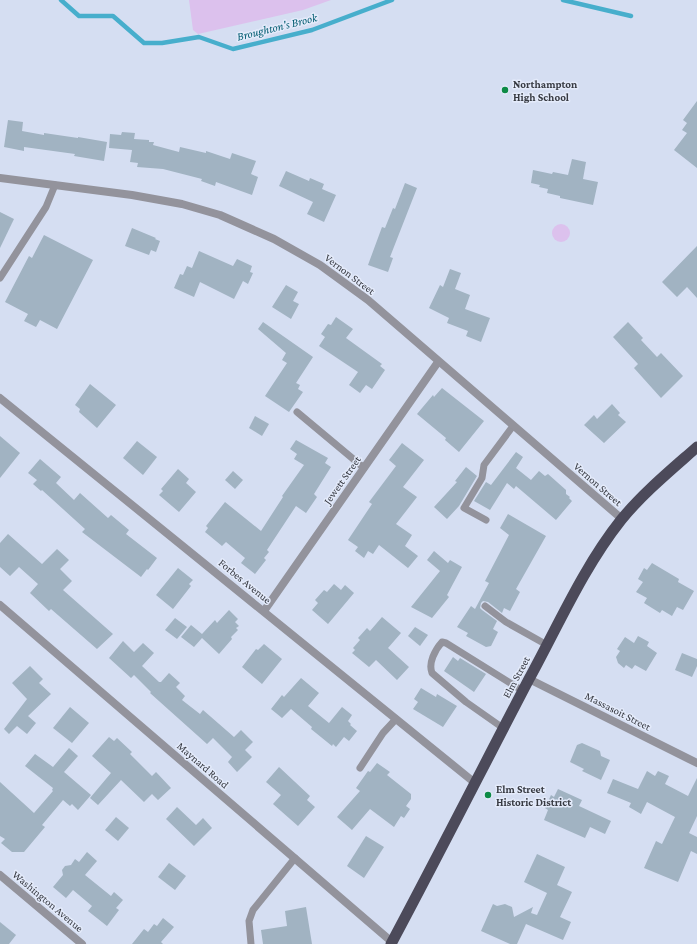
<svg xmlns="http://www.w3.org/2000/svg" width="697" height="944" viewBox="0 0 697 944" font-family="'Crimson Pro',serif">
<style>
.green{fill:#dcc1ed}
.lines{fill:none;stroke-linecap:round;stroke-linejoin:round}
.stream{stroke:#47aecc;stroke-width:4.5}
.building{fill:#a1b3c2}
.service{stroke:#93939c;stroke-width:7}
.minor{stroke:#93939c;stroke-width:8}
.trunk{stroke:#4c4a5a;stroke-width:11}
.poi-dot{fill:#0d8a46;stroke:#e4ebfb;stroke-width:1.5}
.labels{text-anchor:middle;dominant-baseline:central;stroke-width:3;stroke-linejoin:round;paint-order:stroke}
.poi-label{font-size:11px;font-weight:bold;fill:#373a42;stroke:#e4ebfb;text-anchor:start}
.street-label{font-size:11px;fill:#373a42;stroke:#e4ebfb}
.water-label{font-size:12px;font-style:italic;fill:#005b70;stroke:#e4ebfb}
</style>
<rect width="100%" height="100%" fill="#d5def2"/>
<g class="green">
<polygon points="189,0 331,0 303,10 198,34 193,30"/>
<circle cx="561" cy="233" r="9"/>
</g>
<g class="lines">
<g class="stream">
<polyline points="61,0 79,16 113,16 144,43 162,43 199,37 233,49 312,30 392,0"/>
<polyline points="563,0 631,16"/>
</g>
</g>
<g class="building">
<polygon points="697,101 697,168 674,150 687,133 682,130 687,123 683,120"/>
<polygon points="8,120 23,122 22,131 44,135 44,133 78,138 78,137 107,142 104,161 74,156 75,154 24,147 24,151 4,147"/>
<polygon points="122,132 135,133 134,139 149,140 149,142 154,142 153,145 179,152 180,147 206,153 206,151 230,159 232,153 256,161 251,174 258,177 252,195 216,182 215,186 201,181 202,179 163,169 137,167 138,163 130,162 132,150 109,148 110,134 121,135"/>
<polygon points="572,159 586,162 583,179 598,182 593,205 560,198 560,196 547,193 548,189 539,187 540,185 531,183 533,170 552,174 553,172 568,175"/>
<polygon points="286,171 309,181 310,178 324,184 322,189 336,195 324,222 307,214 313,202 279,186"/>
<polygon points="405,183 417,188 390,257 393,258 388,272 368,265 382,227 385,228 393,208 395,209"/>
<polygon points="0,212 14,219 0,248"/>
<polygon points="132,228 156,238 155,239 160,241 156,252 151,250 149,255 125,246"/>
<polygon points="44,235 93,260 57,329 40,320 36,327 24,321 28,314 5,302 29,256 32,258"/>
<polygon points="697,246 697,298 687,287 677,297 662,282"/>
<polygon points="199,251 233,266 237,259 252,266 250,272 253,273 248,284 243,281 234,299 200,282 194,297 174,288 180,274 183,275 187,266 192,268"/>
<polygon points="450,269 461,273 455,289 470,295 465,309 490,318 481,342 466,336 468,331 447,323 449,318 429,308 440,285 443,287"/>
<polygon points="286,285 298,292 293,301 299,304 291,319 272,307"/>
<polygon points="336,317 353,329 346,338 382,364 380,366 385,370 372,389 366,385 360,393 349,385 358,372 319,346 325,337 321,334 328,324 331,325"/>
<polygon points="263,322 313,357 296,383 300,385 298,389 303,392 289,412 265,396 287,363 282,360 286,353 258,329"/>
<polygon points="628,322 643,338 641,340 657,357 661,353 683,376 661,398 634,368 638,364 613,337"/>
<polygon points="90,384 116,405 97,428 79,412 80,409 75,405"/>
<polygon points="442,388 484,421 459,452 445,440 446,438 417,414 433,395 434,397"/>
<polygon points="612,404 620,413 618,415 626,422 604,443 584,425 594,415 597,419"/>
<polygon points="255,416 269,424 262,436 249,428"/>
<polygon points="0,436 20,453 0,478"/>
<polygon points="296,440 328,458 325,463 331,467 314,494 317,497 306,513 296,506 267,550 269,552 264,558 266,560 255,574 241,563 245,558 226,542 222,546 205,532 208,528 206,526 225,502 261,531 283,497 282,496 304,465 294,459 297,454 290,449"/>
<polygon points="137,441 157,457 143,475 123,458"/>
<polygon points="402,443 424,460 403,487 417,497 396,524 412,535 405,546 418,556 408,568 379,545 373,554 368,551 364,558 355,551 358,547 348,540 372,504 369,502 396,466 389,460"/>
<polygon points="516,452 523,457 516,468 531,480 539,471 545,476 548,474 566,490 566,494 570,497 569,498 572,501 556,520 516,486 514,489 507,483 490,510 474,501 486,482 491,485"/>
<polygon points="40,459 61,477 56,483 74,500 80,493 108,518 111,515 129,530 126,534 157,558 148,570 147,569 141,577 82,532 85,529 42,490 41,491 33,484 37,480 28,473"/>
<polygon points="466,467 477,476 459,506 447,519 434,507 457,482 455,481"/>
<polygon points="178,469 189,479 186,483 196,492 179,512 159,495 163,491 161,489"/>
<polygon points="233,471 243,480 235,489 225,480"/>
<polygon points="508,514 546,536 516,589 520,592 510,611 504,608 502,613 488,602 483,601 481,603 480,608 482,610 497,621 493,629 498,632 491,646 486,647 466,636 468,633 457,627 471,606 475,609 489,583 485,581 509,535 500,528"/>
<polygon points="8,534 42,564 57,549 69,560 60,569 72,581 63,590 113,634 98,648 97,649 51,609 49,611 30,593 38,584 19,567 10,576 0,567 0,543"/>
<polygon points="434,551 448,563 450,560 462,567 447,595 449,597 432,618 411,607 440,571 427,560"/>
<polygon points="652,563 679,579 678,582 694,591 683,610 677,607 672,616 662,610 660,613 644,603 647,598 636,592 643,582 638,579 644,568 647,570"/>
<polygon points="178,568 193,580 189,584 191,586 173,609 156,595"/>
<polygon points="334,584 341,590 345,585 354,593 328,624 312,610 318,603 315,600 324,590 327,592"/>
<polygon points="229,610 238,619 235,622 239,626 236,628 238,630 231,637 232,639 219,654 202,638 194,647 181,637 191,625 202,634 215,620 217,623"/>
<polygon points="382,617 401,633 388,648 409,667 397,680 376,660 369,667 352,653 355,650 353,648 360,640 358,638 367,628 370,631"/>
<polygon points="175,618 187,627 177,639 165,630"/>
<polygon points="415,627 428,635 420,646 408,636"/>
<polygon points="638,636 649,642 647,646 657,653 646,671 635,665 632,669 626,665 624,668 618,663 616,657 620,651 617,649 625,637 634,643"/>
<polygon points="123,641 134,652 143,643 154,653 142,666 159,682 161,682 169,673 180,683 176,687 185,696 182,700 200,714 203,710 234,737 241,730 253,742 245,750 252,757 237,772 228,762 232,757 213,738 207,744 150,693 151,692 134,675 131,678 109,658"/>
<polygon points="264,644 282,659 262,684 242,667 256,649 258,650"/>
<polygon points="682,653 697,659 697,666 692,677 675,670"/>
<polygon points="453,657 458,661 460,658 486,674 474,692 444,671"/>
<polygon points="30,666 43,679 39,683 51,694 28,716 36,723 27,734 17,726 9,734 4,729 27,699 12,683"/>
<polygon points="301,678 319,693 308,706 329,723 342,707 352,715 348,721 351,724 350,725 357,731 349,741 344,737 336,747 333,744 332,746 311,729 312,727 291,709 282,718 271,709 282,695 284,697"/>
<polygon points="421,688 436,697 437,694 457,706 443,727 413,709 418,702 414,699"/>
<polygon points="70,707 89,723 72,743 53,728"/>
<polygon points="109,737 114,741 117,738 132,752 130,754 152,776 156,772 171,788 158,800 152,794 144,802 121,780 98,805 90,798 111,773 92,756"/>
<polygon points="582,743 600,751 601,756 610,760 601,780 582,771 584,769 570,762 577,745"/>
<polygon points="69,748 78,756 64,772 91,795 78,810 72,804 70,806 63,800 42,825 45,827 24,852 12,852 1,843 5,839 0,836 0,782 34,813 53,791 52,790 53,788 25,766 35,754 53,767"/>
<polygon points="377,763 390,772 387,775 411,794 411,799 406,806 410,809 404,818 401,816 394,827 370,809 352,830 337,817 360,791 356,788 368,771 370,772"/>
<polygon points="279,767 310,796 307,800 315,807 298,826 273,804 281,795 266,782"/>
<polygon points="647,771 655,776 658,771 669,776 665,784 688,796 697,778 697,816 689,833 697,837 697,854 691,851 678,882 644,868 656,841 662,844 675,817 647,802 641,814 629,807 631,803 607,793 613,779 638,789"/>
<polygon points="558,789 582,800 579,806 611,821 605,834 590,827 585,838 544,820 548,810 545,808 551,795 554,797"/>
<polygon points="177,807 196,825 203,818 212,828 194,846 166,819"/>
<polygon points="116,817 129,828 118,841 105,830"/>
<polygon points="366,836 384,847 364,878 347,866"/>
<polygon points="87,852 97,861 85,875 111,896 114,892 123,900 116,908 119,910 107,926 88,911 92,906 73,890 66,898 53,887 63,875 62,870 65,866 71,865 75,859 79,862"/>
<polygon points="537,854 565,867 557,885 572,892 560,917 571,922 563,940 526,924 517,944 510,944 481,931 493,904 497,906 505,904 512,907 514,917 533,907 531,913 537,915 547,893 524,882"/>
<polygon points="169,863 186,876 175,890 158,877"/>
<polygon points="306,907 312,944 263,944 261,930 287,926 285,911"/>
<polygon points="163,918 174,927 161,942 163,944 132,944 144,929 148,932 154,924 157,926"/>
<polygon points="0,922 16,935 9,944 0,944"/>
</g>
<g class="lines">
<g class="service">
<polyline points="0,278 46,207 55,185"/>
<polyline points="297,412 364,468"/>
<polyline points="486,520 464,508 482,478 484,465 513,426"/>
<polyline points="485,606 506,622 547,645"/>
<path d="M503,728L466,702L432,673C428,663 435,650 442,642L446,643L523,691"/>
<polyline points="360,768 383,733 396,719"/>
<polyline points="251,944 249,921 253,910 295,858"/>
</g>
<g class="minor">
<polyline points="0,178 132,195 182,204 220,215 274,239 320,265 368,300 622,519"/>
<polyline points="0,398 475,783"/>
<polyline points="0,605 392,942"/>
<polyline points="264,611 438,362"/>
<polyline points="529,679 697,763"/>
<polyline points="0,875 82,944"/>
</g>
<path class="trunk" d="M391,944C438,856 483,767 529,679C558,626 583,568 621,520C643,493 671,470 697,447"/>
</g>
<g class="poi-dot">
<circle cx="505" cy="90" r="4"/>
<circle cx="488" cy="795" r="4"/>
</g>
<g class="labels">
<g class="poi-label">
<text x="513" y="84">Northampton<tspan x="513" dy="13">High School</tspan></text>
<text x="496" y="789">Elm Street<tspan x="496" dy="13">Historic District</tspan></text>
</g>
<g class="street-label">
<text transform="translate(350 274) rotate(37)">Vernon Street</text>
<text transform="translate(342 480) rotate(-55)">Jewett Street</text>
<text transform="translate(598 484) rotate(41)">Vernon Street</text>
<text transform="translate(245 581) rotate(39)">Forbes Avenue</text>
<text transform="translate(516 677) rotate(-62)">Elm Street</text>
<text transform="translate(618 711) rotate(27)">Massasoit Street</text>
<text transform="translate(203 765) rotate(41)">Maynard Road</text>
<text transform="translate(48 901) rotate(40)">Washington Avenue</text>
</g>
<g class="water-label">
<text transform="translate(277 27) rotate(-14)">Broughton's Brook</text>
</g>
</g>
</svg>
